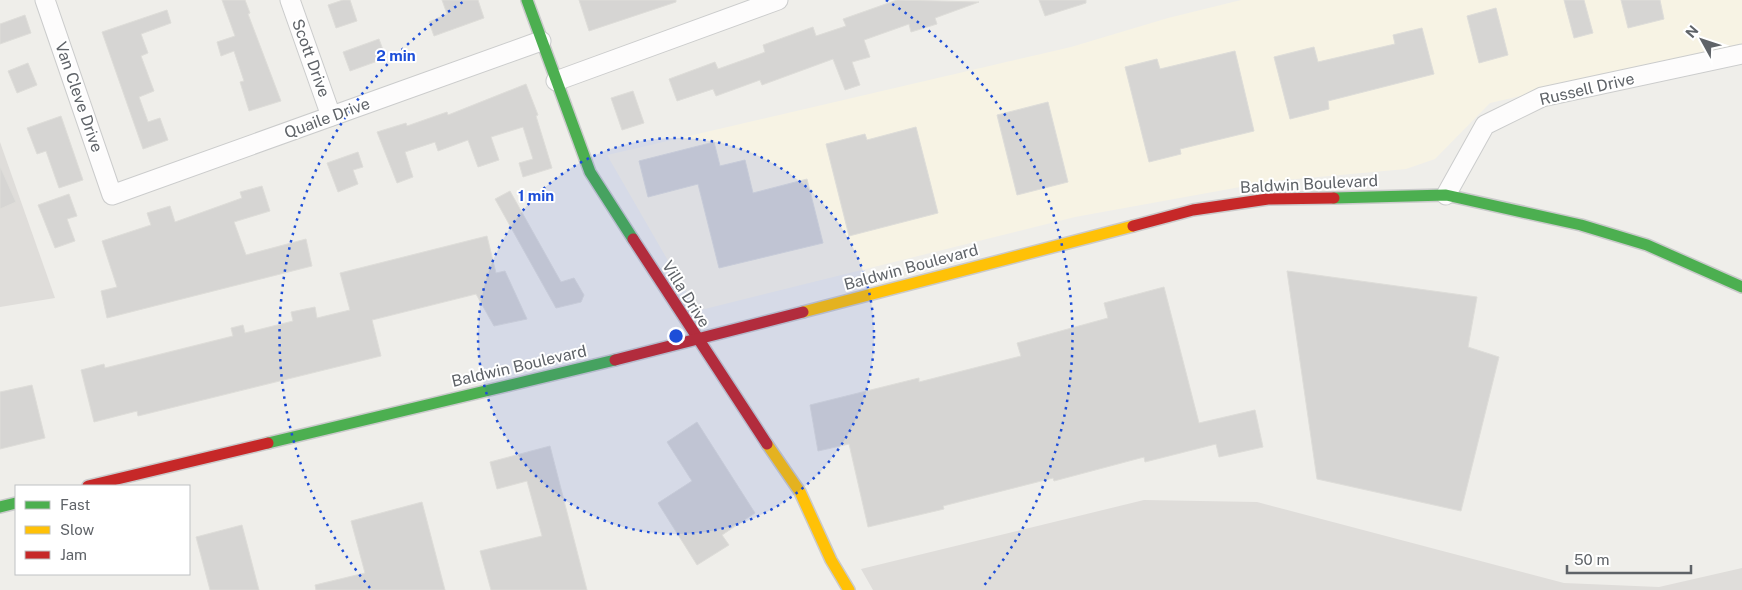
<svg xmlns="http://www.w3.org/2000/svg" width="1742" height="590" viewBox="0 0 1742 590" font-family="'Public Sans',sans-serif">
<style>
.commercial{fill:#f7f3e4}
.industrial{fill:#dfddda}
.building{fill:#d6d5d3;stroke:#deddd9}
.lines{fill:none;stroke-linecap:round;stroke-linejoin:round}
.street-casing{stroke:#cbcccc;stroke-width:21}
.fast-casing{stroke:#cacacb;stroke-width:14}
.slow-casing{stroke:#cacacb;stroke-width:14}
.jam-casing{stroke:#cacacb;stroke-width:14}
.street{stroke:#fdfcfc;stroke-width:19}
.fast{stroke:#4caf50;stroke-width:11}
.slow{stroke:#ffc107;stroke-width:11}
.jam{stroke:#c62828;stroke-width:11}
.ring{fill:none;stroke:#1d4ed8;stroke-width:2.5;stroke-dasharray:2.5 5}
.labels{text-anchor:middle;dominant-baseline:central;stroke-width:4;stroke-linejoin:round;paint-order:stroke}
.street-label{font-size:16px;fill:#5f6368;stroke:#fff}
.centre{fill:#1d4ed8;stroke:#fff;stroke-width:2.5}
.ring-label{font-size:15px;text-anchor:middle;font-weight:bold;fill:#1d4ed8;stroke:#fff;stroke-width:4;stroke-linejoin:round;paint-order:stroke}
</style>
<rect width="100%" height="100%" fill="#efeeea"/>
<polygon class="commercial" points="1241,0 1742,0 1742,45 1490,103 1435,159 1406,169 1274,181 1075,217 697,311 607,155 1071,47 1168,18"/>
<g class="industrial">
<polygon points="0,142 55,298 0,307"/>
<polygon points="1144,500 1257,502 1564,583 1659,587 1742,568 1742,590 873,590 861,569"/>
</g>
<g class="building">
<polygon points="222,0 245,0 250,13 248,14 281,101 249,111 240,82 244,81 234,51 221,56 217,42 235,36"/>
<polygon points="343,0 350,0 357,21 336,28 328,5"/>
<polygon points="442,0 478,0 484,18 434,36 429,22 447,14"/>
<polygon points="579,0 676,0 676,2 589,31"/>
<polygon points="897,0 979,2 935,18 937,24 911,32 909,24 864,40 870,57 852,62 860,85 845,90 833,59 762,85 760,80 716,96 713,89 677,101 669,79 715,62 718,69 760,54 765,52 763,45 813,27 816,36 846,26 843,19"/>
<polygon points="1039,0 1086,0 1086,3 1045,16"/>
<polygon points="1564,0 1584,0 1593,33 1574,38"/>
<polygon points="1621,0 1660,0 1664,19 1628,28"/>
<polygon points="1496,8 1508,55 1479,63 1467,16"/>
<polygon points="167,10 171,23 141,34 148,53 141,56 154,91 139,97 148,122 160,118 168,140 143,149 102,32"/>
<polygon points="25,15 31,33 0,44 0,24"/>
<polygon points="1422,28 1434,74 1328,101 1329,109 1290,119 1274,57 1314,47 1318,62 1395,44 1393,35"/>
<polygon points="379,39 386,58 350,71 343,52"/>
<polygon points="1235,51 1254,131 1180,149 1181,154 1149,162 1125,67 1157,59 1160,69"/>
<polygon points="28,63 37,85 17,93 8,71"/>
<polygon points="526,84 538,115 536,116 552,168 523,177 519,163 533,159 523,127 491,137 499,160 478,167 468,140 438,151 435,142 405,152 413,177 397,183 377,132 406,123 407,126 447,112 448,115"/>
<polygon points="633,91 644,123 622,130 611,98"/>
<polygon points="1048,102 1068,182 1017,195 997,115"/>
<polygon points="61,116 83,180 59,188 46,151 37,154 27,128"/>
<polygon points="916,127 938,213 849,236 826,144 865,134 867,140"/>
<polygon points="714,142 720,166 745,160 753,193 807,179 823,243 719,268 698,184 648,197 639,161"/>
<polygon points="358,152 363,167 353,170 358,184 338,192 327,163"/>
<polygon points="0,166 16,202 0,209"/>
<polygon points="262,186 270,211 234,222 246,255 306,239 312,266 107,318 101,291 117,287 102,241 151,225 147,213 170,206 175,222 242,198 240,192"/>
<polygon points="510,191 561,282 574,278 584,295 581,302 556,308 495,199"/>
<polygon points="69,194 77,216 67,219 75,241 55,248 38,205"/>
<polygon points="487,236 496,273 505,271 527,319 494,326 476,294 372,320 381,356 138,416 137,411 94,422 81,370 104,364 105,368 233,336 231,328 243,325 245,333 293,321 291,312 315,307 317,318 350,310 340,273"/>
<polygon points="1287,271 1477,297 1468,347 1499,357 1461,511 1317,479"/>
<polygon points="1164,287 1199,423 1255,410 1263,447 1219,457 1216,444 1145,462 1144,457 1054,481 1053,478 943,506 944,509 868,527 849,444 818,451 810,405 919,378 919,382 1021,356 1017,343 1108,318 1104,303"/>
<polygon points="32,385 45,438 0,449 0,392"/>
<polygon points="697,422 755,513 722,535 729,545 697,565 658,503 692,481 667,442"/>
<polygon points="550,446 587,590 491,590 480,551 542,536 527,481 497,489 490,462"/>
<polygon points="422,502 445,590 316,590 315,585 365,573 351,521"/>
<polygon points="242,525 259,590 210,590 196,537"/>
</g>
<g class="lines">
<defs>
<g id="street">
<polyline points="45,0 112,195 541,41"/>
<polyline points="290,0 331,116"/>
<polyline points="556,81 778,0"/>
<polyline points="1446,195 1485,125 1542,97 1742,54"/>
</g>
<g id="fast">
<polyline points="527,0 590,172 633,239"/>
<polyline points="1334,198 1446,195 1581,225 1647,245 1742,287"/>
<polyline points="268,443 615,360"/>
<polyline points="0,507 16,503"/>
</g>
<g id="slow">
<polyline points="803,312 1133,226"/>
<polyline points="767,444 800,492 831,560 849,590"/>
</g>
<g id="jam">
<polyline points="1133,226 1193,210 1268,199 1334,198"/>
<polyline points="633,239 767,444"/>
<polyline points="615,360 803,312"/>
<polyline points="88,486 268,443"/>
</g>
</defs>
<use href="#street" class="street-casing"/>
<use href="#fast" class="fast-casing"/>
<use href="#slow" class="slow-casing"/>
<use href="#jam" class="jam-casing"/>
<use href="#street" class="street"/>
<use href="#fast" class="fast"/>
<use href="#slow" class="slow"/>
<use href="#jam" class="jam"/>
</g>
<circle cx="676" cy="336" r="198" fill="#1d4ed8" fill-opacity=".12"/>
<g class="ring">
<circle cx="676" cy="336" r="198"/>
<path d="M370 588A396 396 0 0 1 466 0M886 0A396 396 0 0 1 982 588"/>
</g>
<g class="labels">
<g class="street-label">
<text transform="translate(311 58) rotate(70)">Scott Drive</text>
<text transform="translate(1587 89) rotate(-13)">Russell Drive</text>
<text transform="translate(79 97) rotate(71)">Van Cleve Drive</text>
<text transform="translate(327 118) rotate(-20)">Quaile Drive</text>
<text transform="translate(1309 184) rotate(-3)">Baldwin Boulevard</text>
<text transform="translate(911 267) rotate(-15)">Baldwin Boulevard</text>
<text transform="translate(686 294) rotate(58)">Villa Drive</text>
<text transform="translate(519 366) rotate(-13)">Baldwin Boulevard</text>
</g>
</g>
<circle cx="676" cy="336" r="8" class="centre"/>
<g class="ring-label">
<text x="396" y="61">2 min</text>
<text x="536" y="201">1 min</text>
</g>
<rect x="15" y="485" width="175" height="90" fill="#ffffff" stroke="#bfc1c3"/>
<rect x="25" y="501" width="25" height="8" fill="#4caf50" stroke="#bfc1c3"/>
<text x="60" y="510" font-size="15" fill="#5f6368">Fast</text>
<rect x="25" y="526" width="25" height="8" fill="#ffc107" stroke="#bfc1c3"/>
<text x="60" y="535" font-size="15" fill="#5f6368">Slow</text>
<rect x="25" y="551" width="25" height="8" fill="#c62828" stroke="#bfc1c3"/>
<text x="60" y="560" font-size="15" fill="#5f6368">Jam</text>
<g transform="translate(1702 40) rotate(310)" stroke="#ffffff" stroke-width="4" paint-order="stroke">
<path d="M0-4L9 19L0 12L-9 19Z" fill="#5f6368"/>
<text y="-8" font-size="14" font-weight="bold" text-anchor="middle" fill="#5f6368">N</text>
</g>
<path d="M1567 565v8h124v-8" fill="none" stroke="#5f6368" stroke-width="2.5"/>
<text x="1574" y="565" font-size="15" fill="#5f6368" stroke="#ffffff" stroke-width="4" paint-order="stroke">50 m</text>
</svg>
